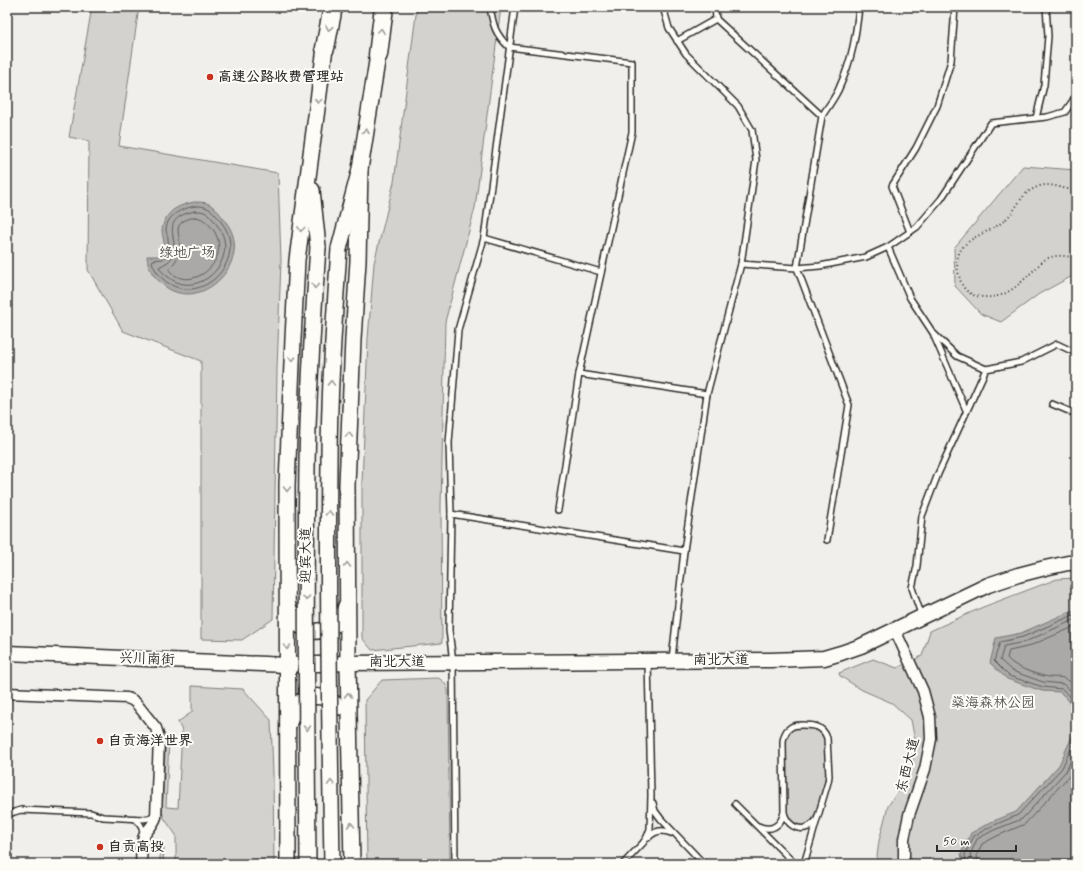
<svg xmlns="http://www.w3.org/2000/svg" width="1083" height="871" viewBox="0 0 1083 871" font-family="Mynerve,'LXGW WenKai TC',sans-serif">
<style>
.green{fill:#d3d2cf;stroke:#7f7e7d}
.water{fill:#aaa9a7;stroke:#777775}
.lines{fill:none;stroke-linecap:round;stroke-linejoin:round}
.shore{stroke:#5e5d5d;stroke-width:1}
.lane-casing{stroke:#2b2b2b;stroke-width:8}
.street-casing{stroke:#2b2b2b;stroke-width:13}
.secondary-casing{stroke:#2b2b2b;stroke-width:17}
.primary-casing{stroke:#2b2b2b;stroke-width:18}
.highway-casing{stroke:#2b2b2b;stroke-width:21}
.path{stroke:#2b2b2b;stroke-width:2;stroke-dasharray:1 3;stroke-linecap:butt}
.lane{stroke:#fdfcf7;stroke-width:5}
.street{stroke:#fdfcf7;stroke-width:10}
.secondary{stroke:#fdfcf7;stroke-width:14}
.primary{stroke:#fdfcf7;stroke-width:15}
.highway{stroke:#fdfcf7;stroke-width:18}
.primary-bridge-casing{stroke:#2b2b2b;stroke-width:18;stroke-linecap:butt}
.primary-bridge{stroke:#fdfcf7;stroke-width:15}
.oneway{stroke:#9e9e9b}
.poi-dot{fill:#c8321e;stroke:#fdfcf7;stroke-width:1.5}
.labels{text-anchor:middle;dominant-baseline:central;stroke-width:4;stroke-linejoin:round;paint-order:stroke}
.poi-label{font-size:14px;font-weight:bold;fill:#2b2b2b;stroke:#fdfcf7;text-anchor:start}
.park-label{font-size:14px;fill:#555554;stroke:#fdfcf7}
.street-label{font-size:14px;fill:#2b2b2b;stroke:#fdfcf7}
</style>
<rect width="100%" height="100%" fill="#f0efeb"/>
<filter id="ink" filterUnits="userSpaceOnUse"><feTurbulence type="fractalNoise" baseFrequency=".025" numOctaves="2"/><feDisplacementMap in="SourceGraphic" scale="8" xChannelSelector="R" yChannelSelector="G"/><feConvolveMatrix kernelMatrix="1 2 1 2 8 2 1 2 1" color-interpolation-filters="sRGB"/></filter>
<g filter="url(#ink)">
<g class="green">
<polygon points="92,7 139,7 119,146 278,173 281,261 277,369 273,619 242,640 201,639 201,361 123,331 88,270 89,141 69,137"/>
<polygon points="417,7 501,7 475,208 445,322 441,507 442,643 372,650 362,638 362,483 368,339 374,263 394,182"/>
<polygon points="1023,166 1076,170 1076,274 1039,294 1001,322 981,314 955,286 954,248"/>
<polygon points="1076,578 1076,864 876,864 879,841 888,806 909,775 916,746 911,720 892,703 862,690 840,676 839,673 873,659 897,668 922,656 930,631 983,607 1057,579"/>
<path d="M438,678C444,681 447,685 448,691L450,864H367L365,700L382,680Z"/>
<polygon points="192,686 243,689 271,720 273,774 274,864 176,864 176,835 164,818 162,811 166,738 168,737 169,739 166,807 178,808 182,731 178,722 192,712"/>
<path d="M797,728C804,728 812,726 818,730C821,732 823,734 824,737C826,744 826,773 825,781C824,789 816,816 810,822C802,830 789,822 787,812L786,741C788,734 790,730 797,728Z"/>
<polygon points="162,845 164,847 163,864 160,864 160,847"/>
</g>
<g class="water">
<path d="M194,202C199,202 205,202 209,204C216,208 221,215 226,222C256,261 199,317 162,284C152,275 148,269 147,256H161C167,244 163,242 162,231C162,228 163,225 164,222C170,208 181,205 194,202Z"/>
<polygon points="1076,609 1076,713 1069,701 1060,692 1042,691 1007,679 990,663 996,638 1021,633"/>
<polygon points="1076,728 1076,864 963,864 961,853 971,833 991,822 1016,812 1059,765"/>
</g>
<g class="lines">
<g class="shore">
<path d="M195,206C199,206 204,206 207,208C213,210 218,218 222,223C250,260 199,311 163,279C158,274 154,269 152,262L153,260L163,259C169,253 169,247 168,239C168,236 166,233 166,230C167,214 182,209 195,206Z"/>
<path d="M195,211C198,211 202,211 204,212C210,214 214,221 217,225C243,258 198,303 167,276C163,273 161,271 159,267C162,265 165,264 168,262C187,244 152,220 195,211Z"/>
<path d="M195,217C203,218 207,222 212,228C236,259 190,296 169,270C173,264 179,258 180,250C181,232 169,223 195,217Z"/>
<polyline points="1076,614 1023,637 1000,642 994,661 1009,676 1043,687 1062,689 1072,698 1076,705"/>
<polyline points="1076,619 1025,642 1004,646 1000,660 1012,671 1043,682 1063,684 1076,695"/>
<path d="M1076,626L1027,647L1009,651L1007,658C1014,667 1032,673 1044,676C1060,680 1061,672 1076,687"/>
<polyline points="966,864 965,854 974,836 992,826 1018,815 1062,768 1076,738"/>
<polyline points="972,864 970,855 977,839 994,830 1022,819 1066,771 1076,750"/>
<polyline points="978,864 977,855 982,844 997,836 1025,824 1070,775 1076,764"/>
</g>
<defs>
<g id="lane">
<path d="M490,7C493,25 495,34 509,47L632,62V132L579,374L558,510"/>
<polyline points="515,7 484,238 458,330 449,443 451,514 684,551"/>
<polyline points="663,7 669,28 686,54 738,106 752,130 756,160 741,264 707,394 684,551 672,659"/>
<polyline points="716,19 822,116 797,268 849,405 827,540"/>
<polyline points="677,41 716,19 715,7"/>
<path d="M822,116C828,106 836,97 840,86C852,60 856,35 859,7"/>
<polyline points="1036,118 1044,85 1048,36 1046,7"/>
<polyline points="910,232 892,186 916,148 937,106 951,61 955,7"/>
<polyline points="484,238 601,272"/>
<polyline points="888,247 910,298 933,333 957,356 986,369"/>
<polyline points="741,264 797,268 820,266 866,257 888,247 917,227 941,199 991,123 1047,117 1065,112 1076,96"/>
<polyline points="934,336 966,410"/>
<polyline points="579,374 707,394"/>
<polyline points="1052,404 1076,414"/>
<polyline points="451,514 449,630 453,662 455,864"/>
<polyline points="922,617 912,588 917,566 922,516 938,474 986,369 1021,362 1057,344 1076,353"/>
<polyline points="653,803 655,811 661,819 704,864"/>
<polyline points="735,804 795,864"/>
<path d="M784,813C789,829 804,834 816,821"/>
<polyline points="7,815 14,812 21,810 91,813 103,817 143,819 150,818 156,813"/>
<path d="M135,819C141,823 143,828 143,834"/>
<path d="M758,826C771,832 781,826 784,812L783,741C784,736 785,731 790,728C793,725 798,725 802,725C814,725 823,726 827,738L829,776L828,782L804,864"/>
<path d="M648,838C654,831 662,829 671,833"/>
<polyline points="623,864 643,843 647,837 650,829 651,795 648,661"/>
</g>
<g id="street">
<polyline points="895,630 923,691 930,717 931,739 925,769 909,815 904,839 904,864"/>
<path d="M7,693L127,698L132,700L136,703L156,728L159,738L156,817C154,824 149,828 145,834C140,842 142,855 141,864"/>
</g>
<polyline id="secondary" points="7,653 287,665 348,663 771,660 824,658 841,653 861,646 988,585 1018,575 1045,568 1068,563 1076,563"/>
<g id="primary">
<polyline points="312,190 318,247"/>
<polyline points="339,249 360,169 378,55"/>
<path d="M288,606C293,625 308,636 327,629C331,627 336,625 340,620C343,616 345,611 346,606"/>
<path d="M289,723C291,716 292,710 297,705C308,693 328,694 338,707"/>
<polyline points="288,864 287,485 293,339 297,260 325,48"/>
<polyline points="352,864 348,663 347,485 353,339 358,261 360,169"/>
</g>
<g id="highway">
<polyline points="325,48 333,7"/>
<polyline points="378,55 384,7"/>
</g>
</defs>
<use href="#lane" class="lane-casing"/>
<use href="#street" class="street-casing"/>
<use href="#secondary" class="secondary-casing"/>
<use href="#primary" class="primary-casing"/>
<use href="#highway" class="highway-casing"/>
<path class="path" d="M1076,188C1073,189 1070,189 1067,189C1058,187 1049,183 1040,186C1019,193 1020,206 1006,219C987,237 951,237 958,272C960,279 961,286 967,291C971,295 978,297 984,297C1007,299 1020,283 1035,269C1038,266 1042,261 1046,259C1056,254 1066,256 1076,258"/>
<use href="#lane" class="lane"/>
<use href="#street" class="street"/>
<use href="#secondary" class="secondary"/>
<use href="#primary" class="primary"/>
<use href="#highway" class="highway"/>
<defs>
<g id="primary-bridge">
<path d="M308,864C307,732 305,599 307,467C308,394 313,320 318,247"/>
<path d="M332,864C330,731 327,598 329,465C329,393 334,321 339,249"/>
</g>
</defs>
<use href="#primary-bridge" class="primary-bridge-casing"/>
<use href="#primary-bridge" class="primary-bridge"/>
</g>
<defs><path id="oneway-chevron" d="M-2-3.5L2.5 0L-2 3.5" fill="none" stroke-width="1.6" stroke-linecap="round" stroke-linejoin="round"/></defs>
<g class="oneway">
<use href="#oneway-chevron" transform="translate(329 28) rotate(101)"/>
<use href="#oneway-chevron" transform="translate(381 31) rotate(-83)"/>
<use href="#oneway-chevron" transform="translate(318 101) rotate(98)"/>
<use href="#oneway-chevron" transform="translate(366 131) rotate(-81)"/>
<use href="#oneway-chevron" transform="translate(301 229) rotate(97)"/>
<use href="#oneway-chevron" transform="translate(315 286) rotate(94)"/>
<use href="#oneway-chevron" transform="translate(292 359) rotate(92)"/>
<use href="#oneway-chevron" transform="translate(331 383) rotate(-88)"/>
<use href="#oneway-chevron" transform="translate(349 435) rotate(-88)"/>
<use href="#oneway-chevron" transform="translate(287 489) rotate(90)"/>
<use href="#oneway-chevron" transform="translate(329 513) rotate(-90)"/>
<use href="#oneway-chevron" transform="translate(347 565) rotate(-90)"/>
<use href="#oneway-chevron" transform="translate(306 598) rotate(90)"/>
<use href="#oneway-chevron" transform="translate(287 647) rotate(90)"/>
<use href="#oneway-chevron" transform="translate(348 695) rotate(-91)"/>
<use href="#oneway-chevron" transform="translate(307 728) rotate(90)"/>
<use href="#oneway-chevron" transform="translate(331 783) rotate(-91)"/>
<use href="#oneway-chevron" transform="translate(351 825) rotate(-91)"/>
</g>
</g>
<g class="poi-dot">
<circle cx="210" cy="77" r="4"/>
<circle cx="100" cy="741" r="4"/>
<circle cx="100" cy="847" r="4"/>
</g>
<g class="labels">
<g class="poi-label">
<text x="218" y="77">高速公路收费管理站</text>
<text x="108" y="741">自贡海洋世界</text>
<text x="108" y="847">自贡高投</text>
</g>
<g class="park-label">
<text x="187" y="253">绿地广场</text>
<text x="993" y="703">燊海森林公园</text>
</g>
<g class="street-label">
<text transform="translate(306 555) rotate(-90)">迎宾大道</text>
<text transform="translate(147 659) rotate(2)">兴川南街</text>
<text x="721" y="660">南北大道</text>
<text x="397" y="662">南北大道</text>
<text transform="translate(908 765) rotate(-76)">东西大道</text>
</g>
</g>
<rect width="1083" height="871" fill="none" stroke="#fdfcf7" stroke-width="24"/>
<rect x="12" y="12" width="1059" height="847" fill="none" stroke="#2b2b2b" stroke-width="1.5" filter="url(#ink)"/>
<path d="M937 845v6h79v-6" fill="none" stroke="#2b2b2b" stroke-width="2"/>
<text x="943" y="845" font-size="12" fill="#2b2b2b" stroke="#fdfcf7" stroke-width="3" paint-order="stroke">50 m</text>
</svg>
